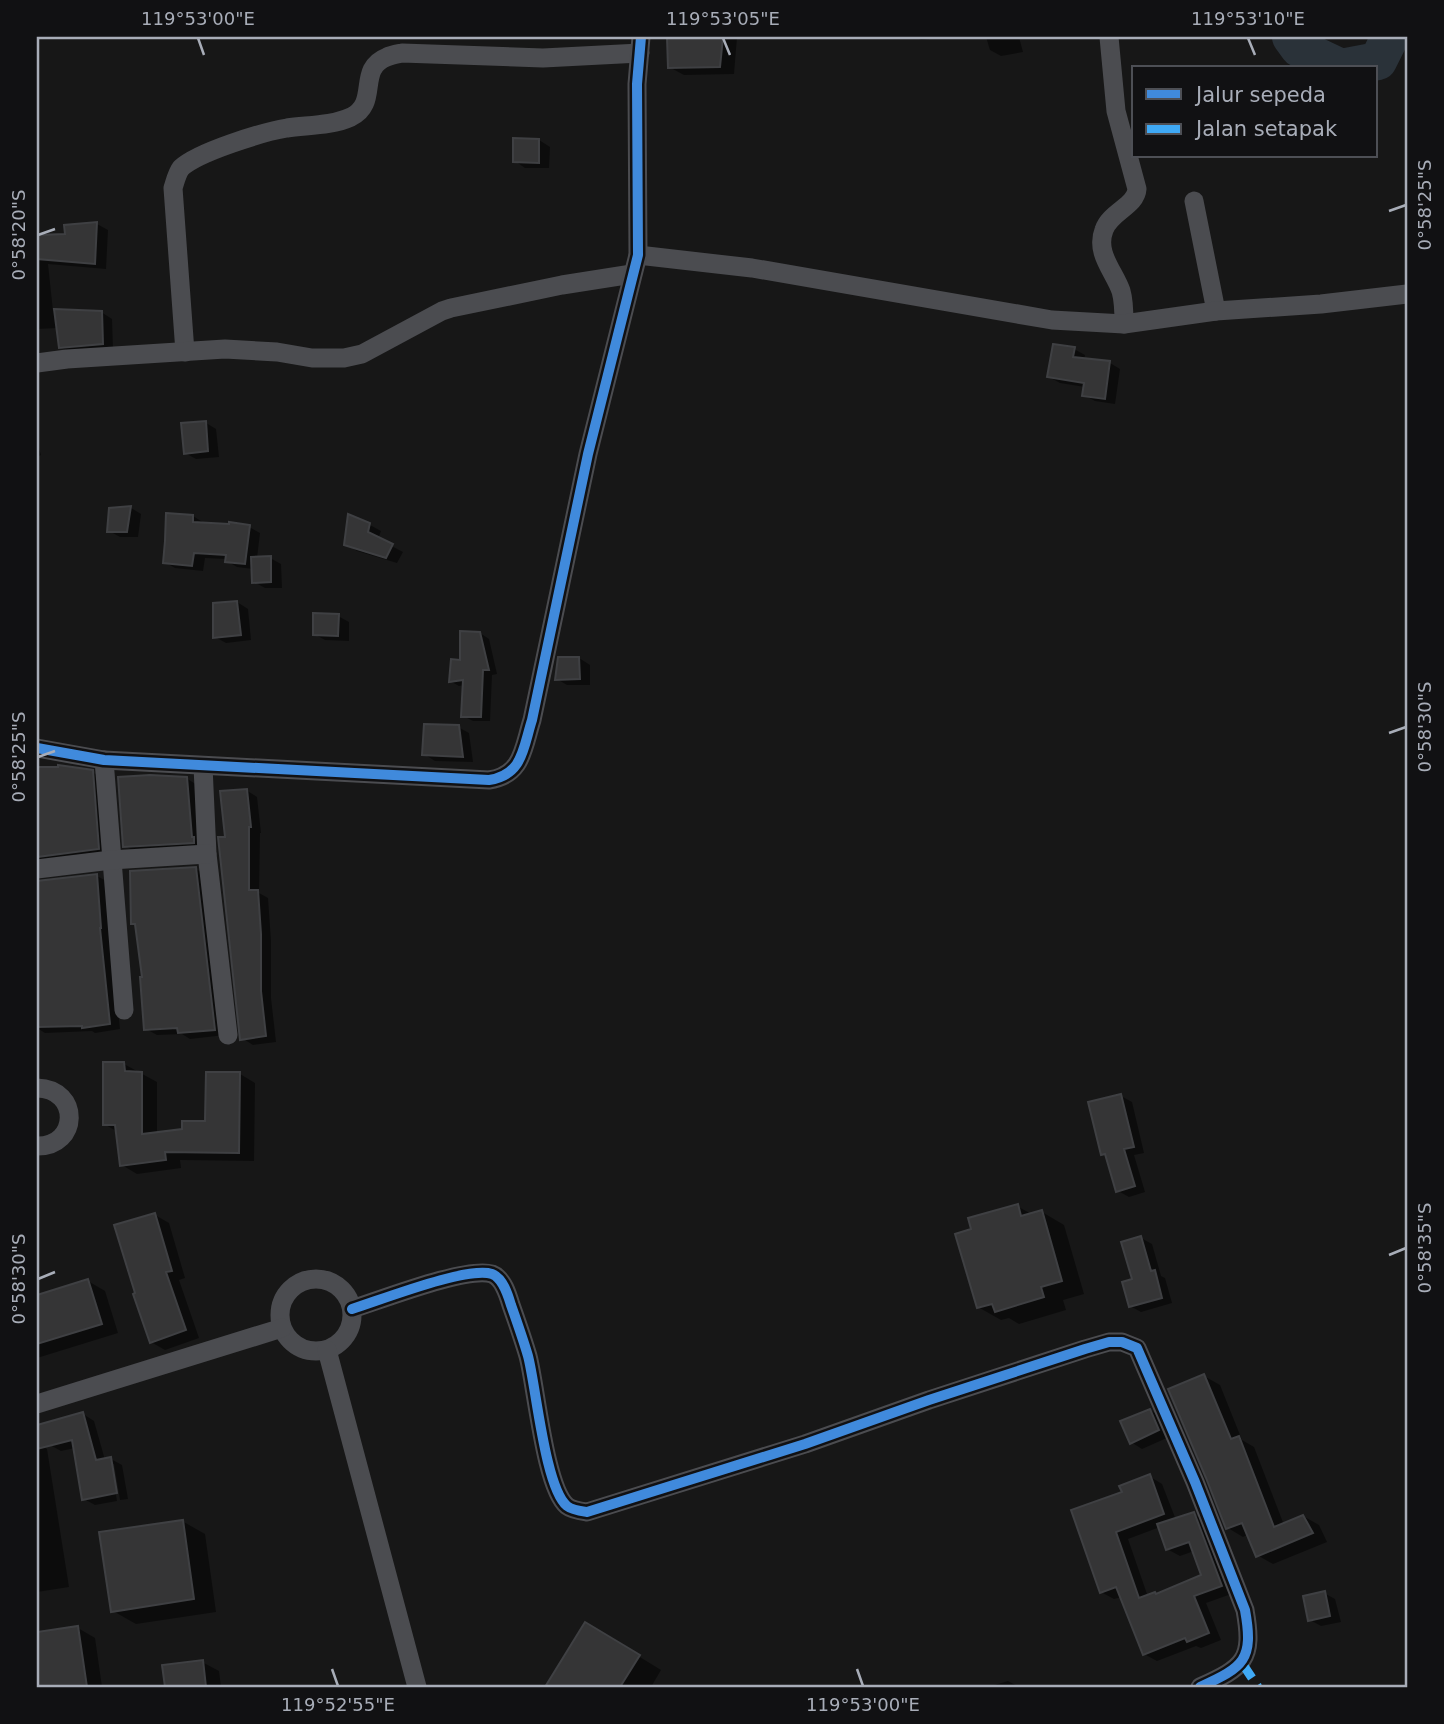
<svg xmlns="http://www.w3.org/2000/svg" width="1444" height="1724" viewBox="0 0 1444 1724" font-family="'DejaVu Sans',sans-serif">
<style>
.shadow{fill:#0007;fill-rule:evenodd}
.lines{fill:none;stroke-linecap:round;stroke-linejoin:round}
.river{stroke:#2a3239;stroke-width:38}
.building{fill:#353536;stroke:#3f4043;stroke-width:2}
.minor{stroke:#4b4c50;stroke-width:19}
.quiet{stroke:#3fa9f5;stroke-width:9;stroke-dasharray:18 9;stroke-linecap:butt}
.cycleway-casing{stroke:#111113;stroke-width:15}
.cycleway{stroke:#408adc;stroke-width:10}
.ticks{fill:none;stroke:#a8adb8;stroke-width:2.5}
.neatline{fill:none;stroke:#a8adb8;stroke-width:2.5}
.ticks-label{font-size:18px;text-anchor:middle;fill:#a8adb8}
</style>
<rect width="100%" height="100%" fill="#171717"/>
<g class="shadow">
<polygon points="668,37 737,37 734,74 684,75 669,67"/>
<polygon points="916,37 946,37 921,40"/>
<polygon points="986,37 1019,37 1023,52 1001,56 990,50"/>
<polygon points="539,140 550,147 549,168 525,168 515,161"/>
<polygon points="97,224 108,230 106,269 48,264 53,311 101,312 112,319 113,350 71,353 60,347 58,328 37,329 37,234 41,237 67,236"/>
<polygon points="1074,349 1085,355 1084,360 1110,363 1120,369 1115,404 1095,401 1084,395 1085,387 1060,383 1049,377"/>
<polygon points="206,423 216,429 219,457 196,459 185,453"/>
<polygon points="37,442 41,455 37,457"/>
<polygon points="131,508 141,514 138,537 120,537 109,531"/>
<polygon points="193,516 204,523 204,524 249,527 260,533 257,558 270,558 281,564 282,588 265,588 254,582 253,569 237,567 227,561 227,559 205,558 203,571 175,568 165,562"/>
<polygon points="350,517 370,525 381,531 378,539 403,552 397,563 357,551 346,544"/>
<polygon points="237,602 248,609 251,640 226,643 215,637"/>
<polygon points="338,616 349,622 349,641 325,640 314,634"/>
<polygon points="480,633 489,639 497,674 492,675 490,721 473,721 463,716 465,685 459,686 450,681"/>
<polygon points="579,658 590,665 590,685 567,685 557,679"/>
<polygon points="458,727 469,733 473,762 435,761 424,754"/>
<polygon points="37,769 60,769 92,772 103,778 109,855 37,870"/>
<polygon points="186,778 197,785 204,845 136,852 125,846"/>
<polygon points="246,790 257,797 261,833 260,833 259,893 268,898 271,941 271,998 276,1042 253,1045 242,1038 227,839"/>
<polygon points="196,869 207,875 225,1035 190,1039 182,1034 157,1035 146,1029 137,925 133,923"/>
<polygon points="97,876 108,882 110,933 120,1029 95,1033 92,1031 45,1033 37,1028 37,881 38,883"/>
<polygon points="124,1064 157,1082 157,1133 183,1130 207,1123 240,1074 255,1083 254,1161 180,1160 181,1168 137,1174 122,1165 118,1132 104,1124"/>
<polygon points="1121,1096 1132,1102 1144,1153 1134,1155 1145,1192 1129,1197 1118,1191 1108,1157 1103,1154"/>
<polygon points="1017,1206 1033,1215 1042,1212 1064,1225 1084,1294 1063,1300 1066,1310 1019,1324 1009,1318 1001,1320 978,1307 973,1230"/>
<polygon points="155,1215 169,1223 185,1278 179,1280 199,1338 165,1350 151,1342"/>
<polygon points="1141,1238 1152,1244 1161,1276 1165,1278 1172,1303 1141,1312 1130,1306"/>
<polygon points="88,1281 105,1291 118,1333 37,1358 37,1297"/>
<polygon points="1204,1376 1220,1385 1242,1440 1254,1447 1284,1525 1303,1516 1319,1525 1327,1542 1273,1564 1257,1555 1249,1534 1243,1537 1228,1528"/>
<polygon points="1150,1410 1161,1417 1169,1437 1142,1449 1131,1442"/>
<polygon points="83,1414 94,1421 105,1460 111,1459 122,1465 128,1499 120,1500 114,1464 111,1464 117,1501 95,1505 84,1499 75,1448 61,1451 50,1445"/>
<polygon points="37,1443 47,1449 69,1587 37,1592"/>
<path d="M1149,1476L1162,1484L1176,1520L1193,1514L1206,1521L1234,1593L1206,1603L1221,1640L1201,1648L1196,1646L1157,1661L1144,1654L1122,1597L1114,1599L1101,1592L1124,1493ZM1160,1527L1167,1549L1180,1556L1194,1551L1203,1576L1157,1595L1148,1597L1128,1539Z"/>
<polygon points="182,1521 205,1534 216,1612 136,1624 113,1611"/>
<polygon points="1324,1593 1335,1599 1341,1622 1321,1626 1310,1620"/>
<polygon points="586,1624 661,1670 651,1687 547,1687"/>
<polygon points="78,1628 95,1638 102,1687 38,1687 37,1676 37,1634"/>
<polygon points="202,1662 219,1671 221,1687 167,1687 164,1667"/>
<polygon points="1008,1681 1019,1687 988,1687"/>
</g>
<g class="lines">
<polyline class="river" points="1291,37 1299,48 1341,68 1378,61 1390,37"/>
</g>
<g class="building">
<polygon points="667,37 723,37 720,67 668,68"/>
<polygon points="513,138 539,139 539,163 513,162"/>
<polygon points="97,222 95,264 37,259 37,235 65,234 64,225"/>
<polygon points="54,309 102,311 103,344 59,348"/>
<polygon points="1053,344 1075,347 1073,357 1110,361 1105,399 1082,396 1084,383 1047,377"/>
<polygon points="206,421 208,451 184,454 181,423"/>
<polygon points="131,506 127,532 107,532 109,508"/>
<polygon points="166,513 193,515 193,522 229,524 229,522 250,525 245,564 225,562 226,555 194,553 192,566 163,563 165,541"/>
<polygon points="348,514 370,523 368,532 393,544 386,558 344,545"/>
<polygon points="271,556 271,582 252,583 251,557"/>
<polygon points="237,601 241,635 213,638 213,603"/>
<polygon points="313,613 339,614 338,636 313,635"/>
<polygon points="460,631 480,632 489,670 483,670 481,717 461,717 463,680 449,682 451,659 460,660"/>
<polygon points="558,657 579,657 580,679 555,680"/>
<polygon points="424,724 459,725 463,757 422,755"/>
<polygon points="58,765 93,770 99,849 37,857 37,767 58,767"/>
<polygon points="150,775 187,777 192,837 194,837 194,843 123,847 118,777"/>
<polygon points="247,789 251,827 249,827 249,890 258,890 261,934 261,991 266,1036 240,1040 218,837 225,837 220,791"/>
<polygon points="196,867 215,1030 178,1033 177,1028 144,1030 140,977 142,977 135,924 131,924 130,871"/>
<polygon points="97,874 101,928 100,928 110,1024 82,1028 82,1026 37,1027 37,881"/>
<polygon points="103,1062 124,1062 125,1071 142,1072 142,1134 182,1129 182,1121 205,1121 206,1072 240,1072 239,1153 165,1152 166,1160 120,1166 115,1125 103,1125"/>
<polygon points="1121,1094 1134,1147 1124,1149 1135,1186 1116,1192 1105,1154 1101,1155 1088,1102"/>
<polygon points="1018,1204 1021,1216 1042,1210 1062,1281 1041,1287 1044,1297 995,1312 992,1304 977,1308 955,1234 971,1229 968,1218"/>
<polygon points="155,1213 172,1271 166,1272 186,1330 150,1343 133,1294 135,1293 114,1225"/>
<polygon points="1141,1236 1151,1271 1155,1270 1162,1298 1129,1307 1122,1282 1132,1279 1121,1242"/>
<polygon points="88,1279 102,1324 37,1344 37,1295"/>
<polygon points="1204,1374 1231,1439 1239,1436 1274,1527 1303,1515 1313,1533 1256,1557 1242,1523 1226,1529 1206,1478 1168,1389"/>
<polygon points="1150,1409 1159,1430 1130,1444 1120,1421"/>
<polygon points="83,1412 96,1460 111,1457 117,1493 82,1500 72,1440 37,1449 37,1425"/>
<polygon points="1150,1474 1164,1514 1116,1532 1139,1598 1155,1592 1156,1594 1201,1575 1189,1542 1166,1550 1157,1524 1194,1512 1222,1586 1194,1596 1209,1633 1187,1642 1185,1638 1143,1655 1116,1587 1100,1593 1071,1510 1122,1492 1119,1486"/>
<polygon points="183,1520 194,1599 111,1612 99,1532"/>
<polygon points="1325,1591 1330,1616 1308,1621 1303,1596"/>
<polygon points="585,1622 640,1655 620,1687 545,1687"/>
<polygon points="78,1626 87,1687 37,1687 37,1632"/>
<polygon points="203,1660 206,1687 165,1687 162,1665"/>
</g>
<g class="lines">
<g class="minor">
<path d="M1109,37L1116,111L1137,189C1136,206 1110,212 1104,230C1095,253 1114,271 1121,291C1124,301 1124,313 1124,324"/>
<polyline points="1194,201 1216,311"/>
<polyline points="638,255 752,268 1052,320 1124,324 1216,311 1321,304 1407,294"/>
<path d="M185,352L173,188C175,182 177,173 181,168C198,152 263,132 287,128C308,125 331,126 351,117C380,103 356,69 387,57C391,55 397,54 402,53L543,58L640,53"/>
<polyline points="37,363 67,359 225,349 277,352 312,358 344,358 362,354 442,311 451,308 562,285 632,274"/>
<path d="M37,748L104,760L489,780C523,775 523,748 532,720L588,454L638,255L637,84L641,37"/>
<polyline points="104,760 124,1010"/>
<polyline points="203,766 207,854 228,1035"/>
<polyline points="37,869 111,860 207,854"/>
<path d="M37,1088C81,1089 79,1147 37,1146"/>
<circle cx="316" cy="1315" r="36"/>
<path d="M352,1309C381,1300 467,1266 492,1274C503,1278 508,1295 511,1305C517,1322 523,1339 528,1356C536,1386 545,1488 567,1506C572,1510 580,1511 587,1512L805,1444L929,1400L1085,1349L1109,1342H1122L1137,1348L1195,1482L1245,1610C1254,1660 1244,1667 1200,1687"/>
<polyline points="327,1350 417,1687"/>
<polyline points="37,1404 282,1328"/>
</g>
<polyline class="quiet" points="1242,1663 1258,1687"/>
<defs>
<g id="cycleway">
<path d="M37,748L104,760L489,780C523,775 523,748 532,720L588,454L638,255L637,84L641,37"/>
<path d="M352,1309C381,1300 467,1266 492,1274C503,1278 508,1295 511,1305C517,1322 523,1339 528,1356C536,1386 545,1488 567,1506C572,1510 580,1511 587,1512L805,1444L929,1400L1085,1349L1109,1342H1122L1137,1348L1195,1482L1245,1610C1254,1660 1244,1667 1200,1687"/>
</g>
</defs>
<use href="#cycleway" class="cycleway-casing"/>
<use href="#cycleway" class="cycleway"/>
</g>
<path class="ticks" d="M198,38L204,55M723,38L730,55M1248,38L1255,55M1389,211L1406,205M38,235L55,229M1389,733L1406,727M38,757L55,751M1389,1255L1406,1248M38,1279L55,1272M332,1669L338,1686M857,1669L863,1686"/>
<rect width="1444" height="1724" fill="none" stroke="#111113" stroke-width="77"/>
<rect x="1132" y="66" width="245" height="91" fill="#111113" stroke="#4d4f55" stroke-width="2"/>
<rect x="1146" y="89" width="35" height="10" fill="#408adc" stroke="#4d4f55" stroke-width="2"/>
<text x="1196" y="102" font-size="21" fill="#a8adb8">Jalur sepeda</text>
<rect x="1146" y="124" width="35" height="10" fill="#3fa9f5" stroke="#4d4f55" stroke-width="2"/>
<text x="1196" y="136" font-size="21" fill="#a8adb8">Jalan setapak</text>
<rect x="38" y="38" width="1368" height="1648" class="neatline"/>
<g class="ticks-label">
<text x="198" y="25">119°53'00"E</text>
<text x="723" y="25">119°53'05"E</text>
<text x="1248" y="25">119°53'10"E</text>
<text transform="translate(1425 205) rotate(-90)" y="6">0°58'25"S</text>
<text transform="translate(19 235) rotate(-90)" y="6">0°58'20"S</text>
<text transform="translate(1425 727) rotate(-90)" y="6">0°58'30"S</text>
<text transform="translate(19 757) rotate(-90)" y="6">0°58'25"S</text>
<text transform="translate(1425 1248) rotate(-90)" y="6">0°58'35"S</text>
<text transform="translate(19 1279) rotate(-90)" y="6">0°58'30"S</text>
<text x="338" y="1711">119°52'55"E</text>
<text x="863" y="1711">119°53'00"E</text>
</g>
</svg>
